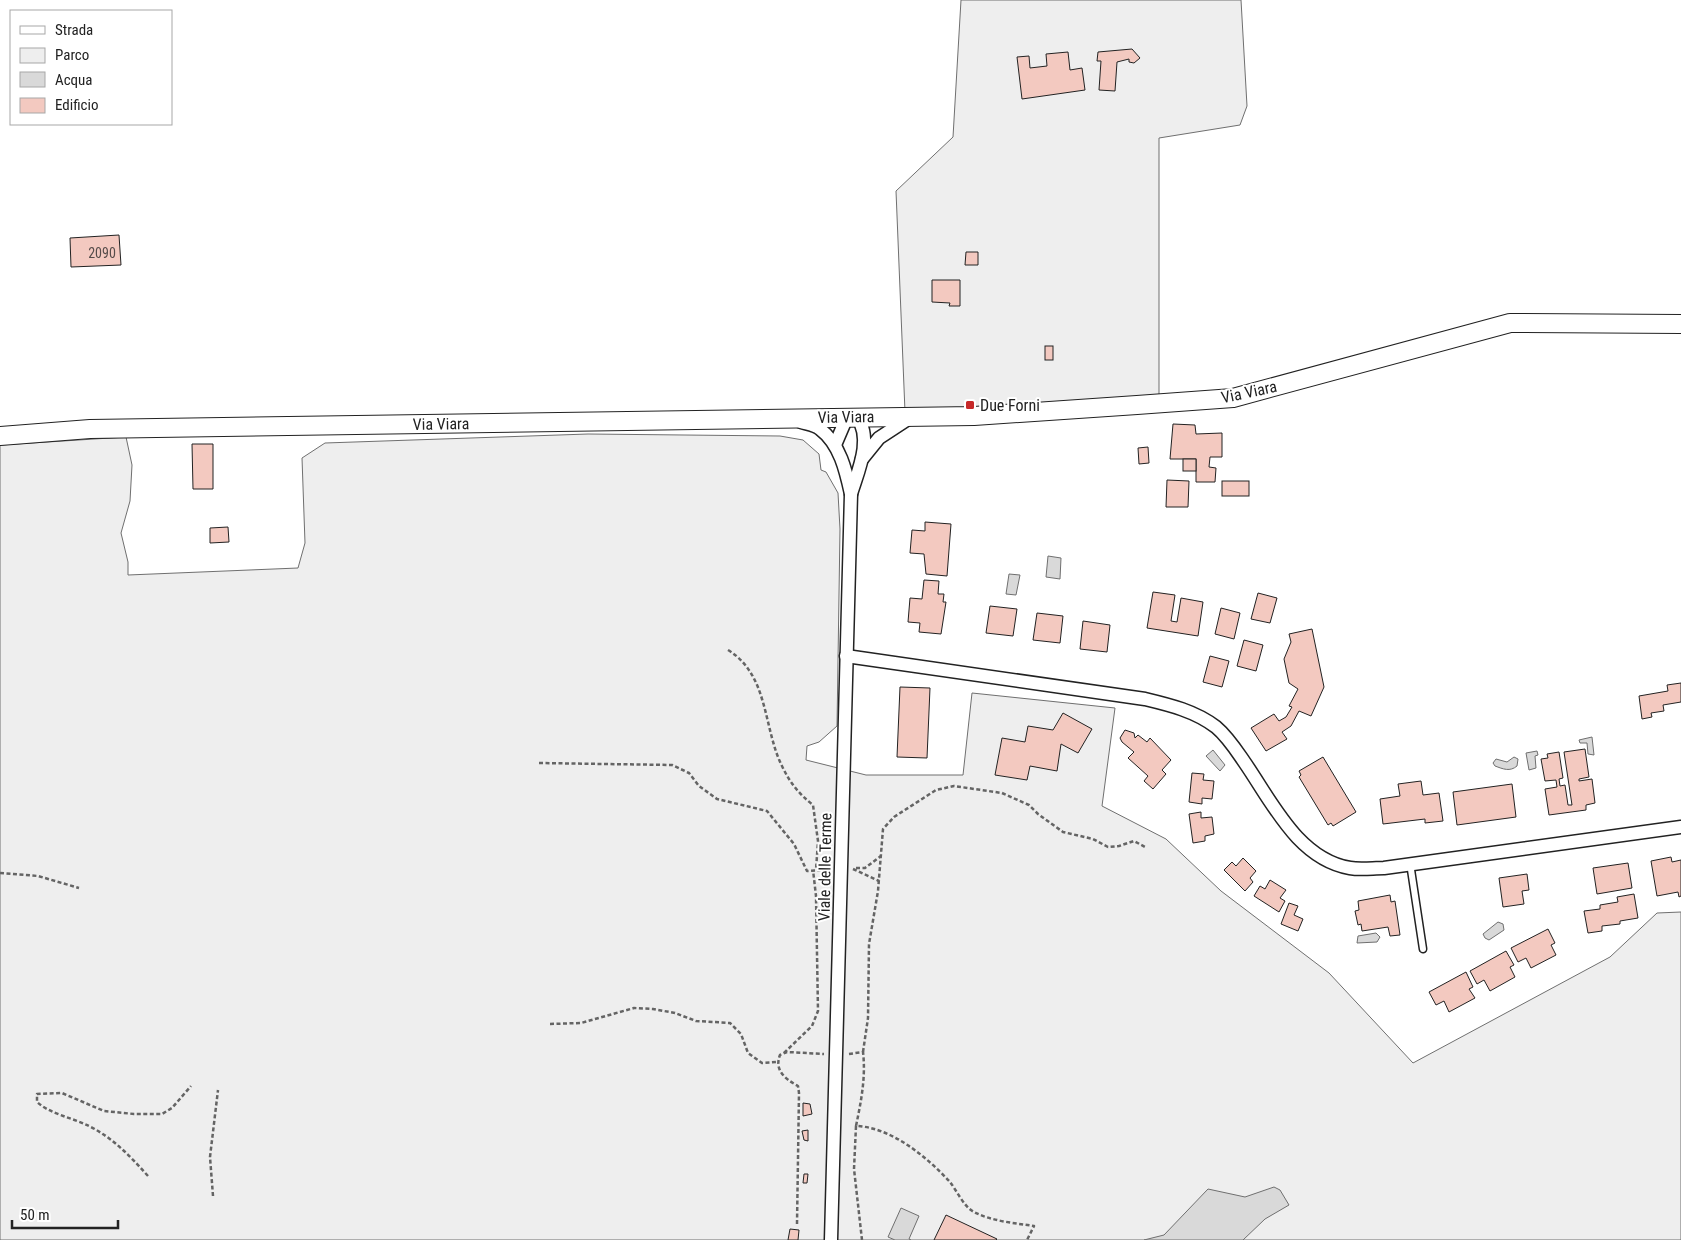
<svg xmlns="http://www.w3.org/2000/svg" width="1681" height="1240" viewBox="0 0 1681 1240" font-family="'Roboto Condensed',sans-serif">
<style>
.green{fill:#eee;stroke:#6f6f6f}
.water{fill:#d9d9d9;stroke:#6f6f6f}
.building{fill:#f3c9c0;stroke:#222}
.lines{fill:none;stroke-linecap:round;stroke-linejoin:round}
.lane-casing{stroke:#222;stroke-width:9}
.street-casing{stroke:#222;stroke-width:15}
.secondary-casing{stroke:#222;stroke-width:20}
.path{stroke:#646464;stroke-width:2.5;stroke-dasharray:4 2.5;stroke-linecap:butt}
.lane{stroke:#fff;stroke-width:6}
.street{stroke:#fff;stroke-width:12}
.secondary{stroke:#fff;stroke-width:18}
.poi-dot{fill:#c62828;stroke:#fff;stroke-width:2}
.labels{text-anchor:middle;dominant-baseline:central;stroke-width:4;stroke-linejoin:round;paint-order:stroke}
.number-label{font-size:14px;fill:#564c4a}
.street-label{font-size:16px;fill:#222;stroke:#fff}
.poi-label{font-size:16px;fill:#222;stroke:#fff;text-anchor:start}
</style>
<rect width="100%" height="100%" fill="#fff"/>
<g class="green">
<polygon points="961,0 1241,0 1247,106 1240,125 1159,138 1159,410 905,412 896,191 953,137"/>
<polygon points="588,434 780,436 803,440 819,454 821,470 826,472 838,493 840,529 837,726 819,742 807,746 806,760 866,775 963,775 972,693 1115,708 1102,806 1166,839 1221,891 1329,973 1413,1063 1610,957 1657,913 1681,912 1681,1240 0,1240 0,445 126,437 132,465 130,501 121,533 128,562 128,575 298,568 305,543 302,458 325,443"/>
</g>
<g class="water">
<polygon points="1048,556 1061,558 1060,579 1046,577"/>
<polygon points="1009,574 1020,575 1016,595 1006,594"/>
<polygon points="1592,737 1594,755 1588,754 1587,743 1580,743 1579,740"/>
<polygon points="1213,750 1225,765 1220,771 1206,756"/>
<polygon points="1537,751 1538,755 1535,756 1536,768 1529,770 1526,753"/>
<path d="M1514,757L1518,759L1517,766C1510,772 1503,769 1495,766L1493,763L1496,759L1507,762Z"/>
<polygon points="1498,922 1503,924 1504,930 1489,940 1485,938 1483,934"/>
<polygon points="1376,933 1380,937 1377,942 1357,943 1358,936"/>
<polygon points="1274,1187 1280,1190 1289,1205 1265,1219 1243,1240 1144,1240 1164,1235 1208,1189 1245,1197"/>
<polygon points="901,1208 919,1216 909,1239 911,1240 895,1240 888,1237"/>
</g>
<g class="building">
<polygon points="1132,49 1140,58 1134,63 1129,62 1129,59 1117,62 1115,91 1099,90 1101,61 1097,61 1098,52"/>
<polygon points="1068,52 1070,70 1082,68 1085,90 1022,99 1017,57 1029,56 1030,68 1047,66 1046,54"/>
<polygon points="119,235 121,265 71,267 70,238"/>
<polygon points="966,252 978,252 978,265 965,265"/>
<polygon points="932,280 960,280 960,306 949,306 950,303 932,302"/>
<rect x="1045" y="346" width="8" height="14"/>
<polygon points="1173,424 1195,425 1196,434 1222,433 1222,457 1210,457 1209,467 1216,468 1215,482 1196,482 1196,459 1170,459"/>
<polygon points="192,444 213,444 213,489 193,489"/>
<polygon points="1148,447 1149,463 1139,464 1138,448"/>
<rect x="1183" y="459" width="13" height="12"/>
<polygon points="1167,480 1189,481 1188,507 1166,507"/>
<rect x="1222" y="481" width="27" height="15"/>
<polygon points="925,522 951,524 947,576 926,574 924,554 910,553 912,530 925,531"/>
<polygon points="228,527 229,542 210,543 210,528"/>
<polygon points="924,580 939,581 938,594 944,594 943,602 946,602 941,634 919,632 920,623 908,622 910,598 922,599"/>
<polygon points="1153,592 1175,595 1171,621 1177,622 1181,598 1203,602 1198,636 1147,628"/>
<polygon points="1258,593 1277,598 1270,623 1251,619"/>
<polygon points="990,606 1017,609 1013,636 986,633"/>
<polygon points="1221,608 1240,613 1234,639 1215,634"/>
<polygon points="1037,613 1063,616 1060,643 1033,640"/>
<polygon points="1083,621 1110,625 1107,652 1080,649"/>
<polygon points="1312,629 1324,687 1311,716 1299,711 1291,726 1282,732 1287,739 1266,751 1251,728 1274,714 1279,721 1286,717 1292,707 1289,706 1298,689 1289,683 1284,659 1291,642 1289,634"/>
<polygon points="1244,640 1263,645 1256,671 1237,666"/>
<polygon points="1210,656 1229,661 1222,687 1203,682"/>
<polygon points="1681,683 1681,702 1663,705 1664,711 1651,713 1652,717 1642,719 1639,696 1668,691 1667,685"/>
<polygon points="900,687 930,688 927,758 897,757"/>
<polygon points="1063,713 1092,729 1078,753 1061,744 1057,771 1030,766 1027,780 995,775 1002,738 1025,742 1028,726 1053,730"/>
<polygon points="1125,730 1134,733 1135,738 1138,735 1147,742 1150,738 1171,760 1162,770 1166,774 1153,789 1144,781 1148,776 1128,758 1134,752 1122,742 1120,738"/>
<polygon points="1585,749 1589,777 1579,779 1579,781 1592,779 1595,803 1586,805 1586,810 1549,815 1545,789 1557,787 1556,780 1545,781 1541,759 1548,758 1547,754 1559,752 1563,778 1559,779 1560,786 1565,785 1568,805 1572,805 1564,752"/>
<polygon points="1323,757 1356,812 1333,826 1331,823 1328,825 1299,777 1301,775 1299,771"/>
<polygon points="1192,773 1204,774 1203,780 1214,781 1212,799 1202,798 1202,804 1189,802"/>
<polygon points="1421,781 1423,795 1439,793 1443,821 1425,823 1425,819 1383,824 1380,799 1400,796 1398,784"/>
<polygon points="1512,784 1516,817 1457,825 1453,792"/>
<polygon points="1201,812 1201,818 1212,817 1214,834 1205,836 1205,841 1193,843 1189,814"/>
<polygon points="1671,857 1672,862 1681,860 1681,896 1679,897 1678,892 1657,896 1651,861"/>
<polygon points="1243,858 1256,871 1250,878 1253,882 1245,891 1224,870 1232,862 1236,866"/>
<polygon points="1628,863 1632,888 1597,894 1593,868"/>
<polygon points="1527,874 1529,890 1522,891 1524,904 1503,907 1499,878"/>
<polygon points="1270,880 1286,890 1280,898 1285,901 1279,912 1254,896 1260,886 1265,889"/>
<polygon points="1634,894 1638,918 1620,921 1620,924 1602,926 1602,931 1588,933 1584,911 1600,909 1600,905 1618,902 1617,897"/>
<polygon points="1390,895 1391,902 1395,901 1400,935 1390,936 1388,927 1362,931 1361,924 1358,925 1355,911 1359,910 1358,901"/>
<polygon points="1289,903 1298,906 1294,915 1303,919 1298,931 1281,924"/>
<polygon points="1548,929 1555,943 1551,945 1556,955 1531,968 1526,958 1518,962 1511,948"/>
<polygon points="1506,951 1514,965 1510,967 1515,977 1490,991 1484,980 1477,984 1470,971"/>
<polygon points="1466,972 1473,987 1469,989 1475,998 1449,1012 1444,1001 1436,1005 1429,992"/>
<polygon points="803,1103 810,1104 812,1114 803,1116"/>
<polygon points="808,1130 808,1141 804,1140 802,1131"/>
<polygon points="804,1174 808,1174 807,1183 803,1183"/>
<polygon points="946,1215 997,1239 996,1240 934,1240"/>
<polygon points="790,1229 799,1230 798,1240 788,1240"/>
</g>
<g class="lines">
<defs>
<polyline id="lane" points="1410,863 1423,949"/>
<g id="street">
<path d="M801,422C807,424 815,425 820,429C840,444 846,471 851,494L831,1240"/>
<polyline points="835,445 847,417"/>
<polyline points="862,459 879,438 908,419"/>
<path d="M851,494C858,471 873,439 857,417"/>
<path d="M846,656L1145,699C1170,705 1195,711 1216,727C1228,737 1236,750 1245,763C1272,802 1298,859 1350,868C1361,870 1373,868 1384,868L1681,827"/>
</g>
<polyline id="secondary" points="0,436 90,429 974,416 1137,405 1233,398 1510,323 1681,324"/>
</defs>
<use href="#lane" class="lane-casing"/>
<use href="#street" class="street-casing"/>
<use href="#secondary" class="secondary-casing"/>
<g class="path">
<path d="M728,650C769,675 763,728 782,766C790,783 799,794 813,805L818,841L816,870"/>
<polyline points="539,763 672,765 689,773 699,786 717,799 767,811 794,844 807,871 828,870"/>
<polyline points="856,868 865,868 881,856"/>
<polyline points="853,869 879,881"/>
<polyline points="0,873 38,876 79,888"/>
<polyline points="550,1024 581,1023 634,1008 653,1009 675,1013 696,1021 730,1023 741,1034 748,1053 762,1063 777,1062"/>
<polyline points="863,1052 868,1018 869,944 878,891 883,829 894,817 936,790 954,786 1002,793 1029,805 1038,814 1063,832 1093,839 1108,847 1119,846 1134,841 1147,848"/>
<polyline points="784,1053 812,1026 818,1011 816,896 813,870"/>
<path d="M849,1054L863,1052C866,1077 861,1102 856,1126"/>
<path d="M148,1176C130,1156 113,1138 89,1126C73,1118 50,1114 37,1102V1094L62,1093L104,1111L134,1114H162L172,1108L191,1086"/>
<polyline points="213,1196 210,1157 218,1090"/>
<path d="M797,1224L799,1093L798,1086C785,1079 774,1070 780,1055L787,1052L824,1054"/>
<path d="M862,1240L854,1169L856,1126C891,1127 927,1157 950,1182C957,1191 964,1207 974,1212C991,1221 1014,1223 1034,1226L1027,1240"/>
</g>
<use href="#lane" class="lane"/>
<use href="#street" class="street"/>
<use href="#secondary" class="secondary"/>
</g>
<rect class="poi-dot" x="965" y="400" width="10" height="10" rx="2.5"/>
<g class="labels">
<g class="number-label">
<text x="102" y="253">2090</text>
</g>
<g class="street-label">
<text transform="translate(1249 392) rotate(-12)">Via Viara</text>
<text transform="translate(846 417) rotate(-1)">Via Viara</text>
<text transform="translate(441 424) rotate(-1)">Via Viara</text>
<text transform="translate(825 867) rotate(-89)">Viale delle Terme</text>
</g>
<g class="poi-label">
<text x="980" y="405">Due Forni</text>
</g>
</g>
<rect x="10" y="10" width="162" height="115" fill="#ffffff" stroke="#a7a7a7"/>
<rect x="20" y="26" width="25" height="8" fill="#ffffff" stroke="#a7a7a7"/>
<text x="55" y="35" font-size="15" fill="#222222">Strada</text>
<rect x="20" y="48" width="25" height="15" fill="#eeeeee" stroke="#a7a7a7"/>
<text x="55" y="60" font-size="15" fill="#222222">Parco</text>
<rect x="20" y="72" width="25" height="15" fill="#d9d9d9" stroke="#a7a7a7"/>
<text x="55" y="85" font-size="15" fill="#222222">Acqua</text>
<rect x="20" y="98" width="25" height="15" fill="#f3c9c0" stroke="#a7a7a7"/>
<text x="55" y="110" font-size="15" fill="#222222">Edificio</text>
<path d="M12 1220v8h106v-8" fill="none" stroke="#222222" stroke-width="2.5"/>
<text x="20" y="1220" font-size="15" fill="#222222" stroke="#ffffff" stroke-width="4" paint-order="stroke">50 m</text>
</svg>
